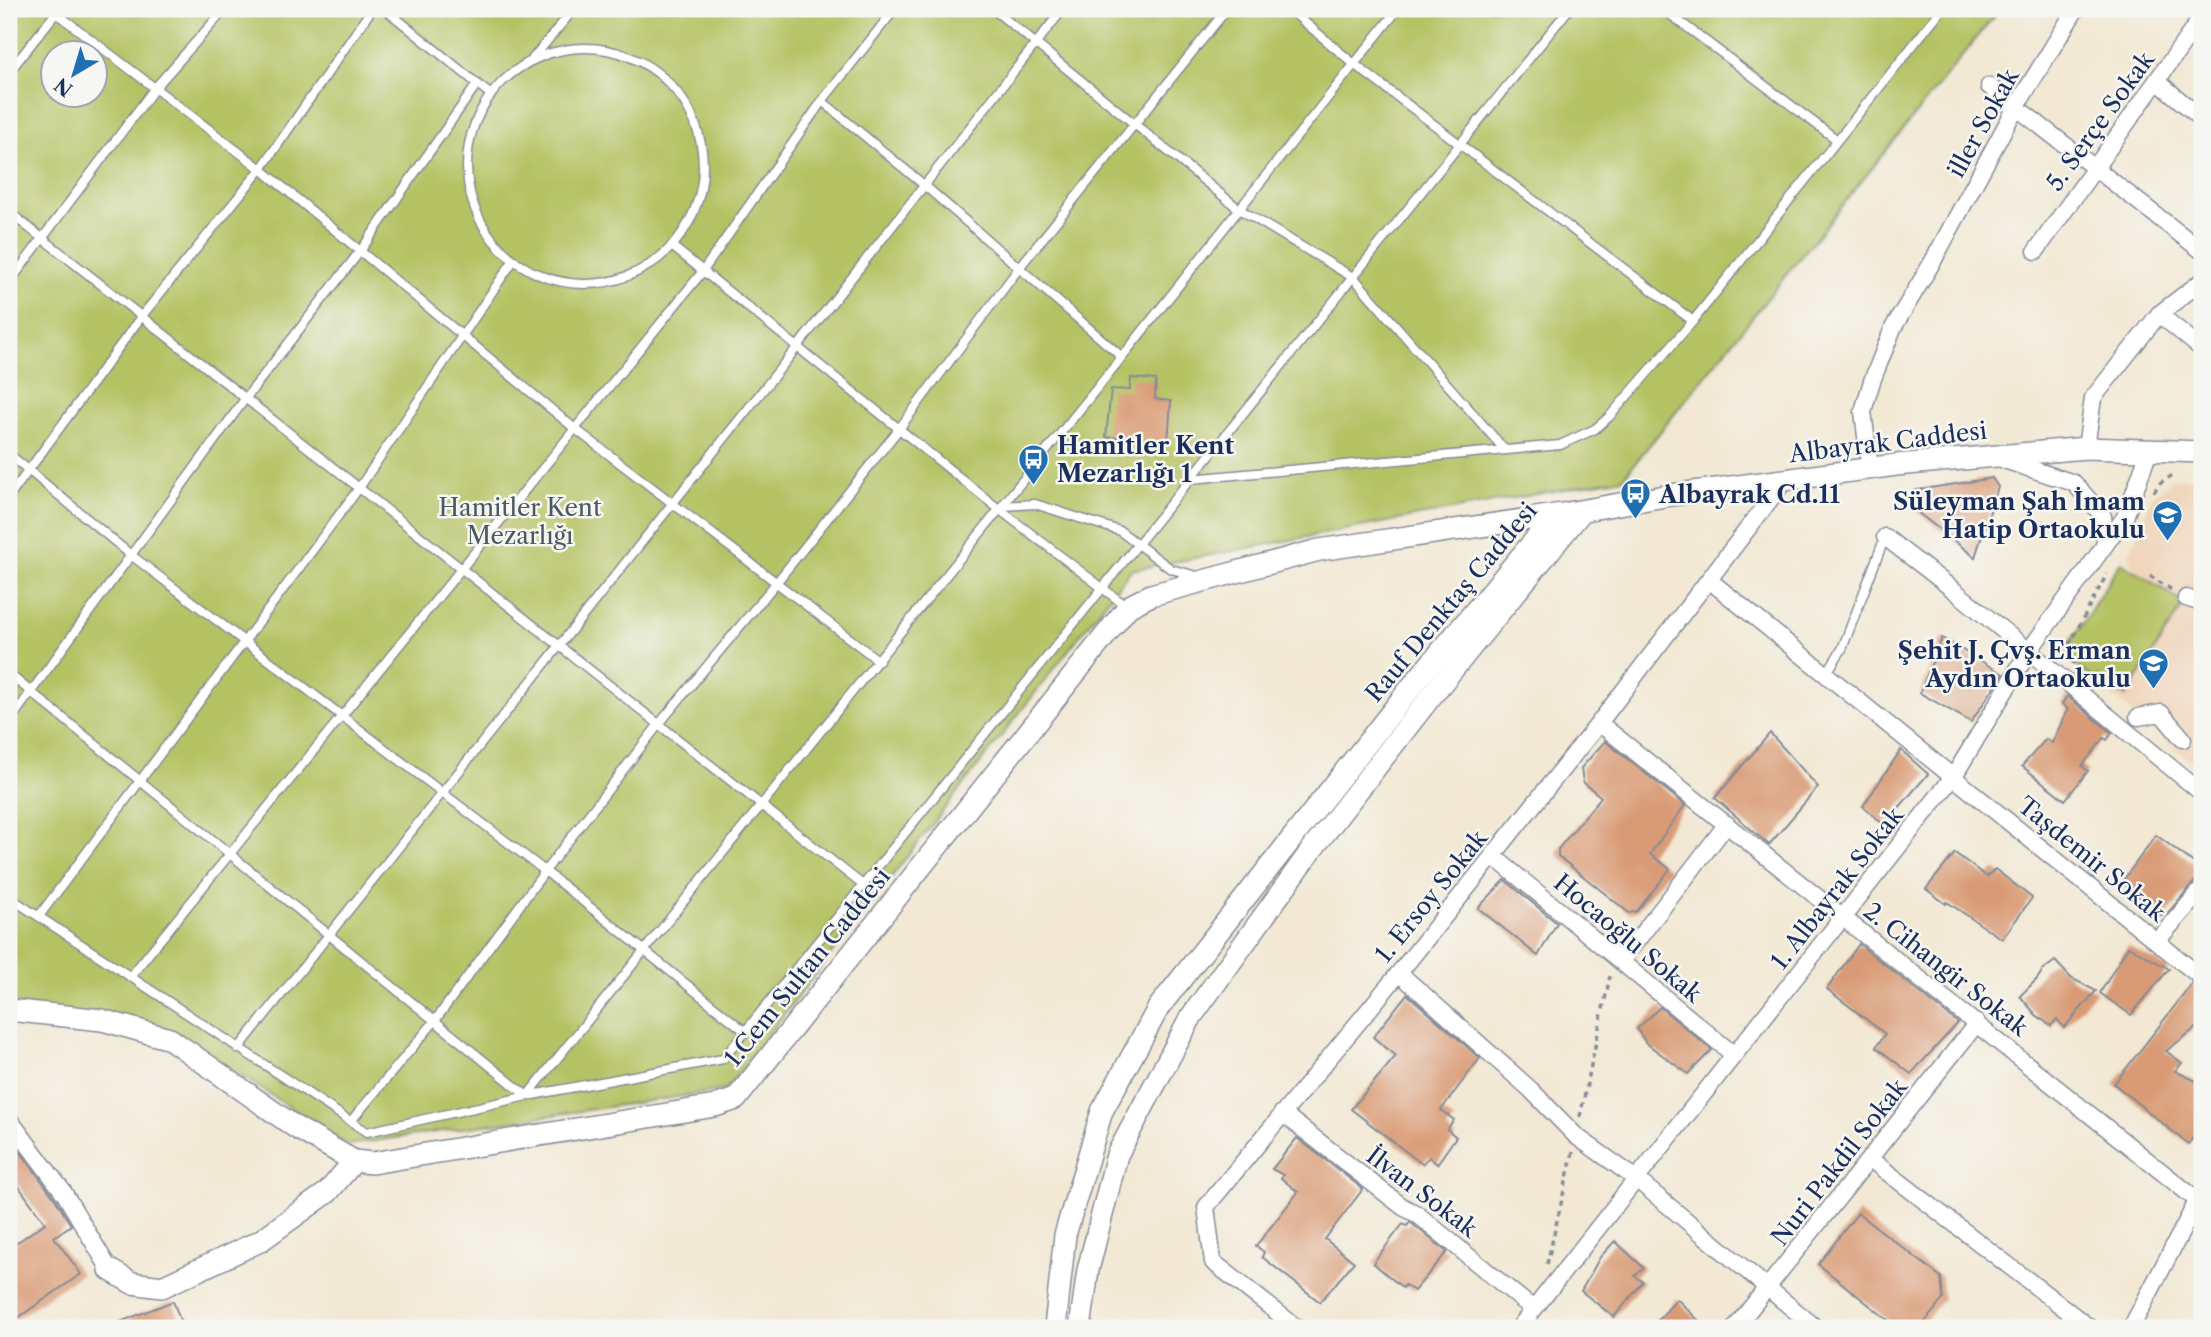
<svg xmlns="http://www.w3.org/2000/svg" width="2211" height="1337" viewBox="0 0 2211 1337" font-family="'Libre Caslon Text',serif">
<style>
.built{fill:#f0d6bc}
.green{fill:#b5c264;stroke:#687861;stroke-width:2;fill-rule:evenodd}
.building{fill:#d99b76}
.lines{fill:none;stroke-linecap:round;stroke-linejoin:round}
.lane-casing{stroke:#868c98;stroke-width:11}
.street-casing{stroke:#868c98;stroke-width:19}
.secondary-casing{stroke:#868c98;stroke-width:24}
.path{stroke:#868c98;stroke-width:3.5;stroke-dasharray:5 5;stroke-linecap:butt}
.lane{stroke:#fff;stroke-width:8}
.street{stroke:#fff;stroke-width:16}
.secondary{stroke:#fff;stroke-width:21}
.labels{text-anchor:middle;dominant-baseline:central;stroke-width:5;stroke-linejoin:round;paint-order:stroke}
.street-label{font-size:24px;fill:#1b2f5e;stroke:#f6f6f2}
.poi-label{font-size:24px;font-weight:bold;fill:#1b2f5e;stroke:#f6f6f2;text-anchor:start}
.park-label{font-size:24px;fill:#495b60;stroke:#f6f6f2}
</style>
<rect width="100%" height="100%" fill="#f6f6f2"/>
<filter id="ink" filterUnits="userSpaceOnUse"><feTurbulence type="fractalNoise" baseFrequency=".0143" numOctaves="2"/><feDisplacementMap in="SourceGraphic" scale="14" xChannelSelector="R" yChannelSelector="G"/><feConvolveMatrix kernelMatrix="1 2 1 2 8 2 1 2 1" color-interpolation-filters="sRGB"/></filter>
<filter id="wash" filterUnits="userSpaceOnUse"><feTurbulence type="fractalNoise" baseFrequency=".00686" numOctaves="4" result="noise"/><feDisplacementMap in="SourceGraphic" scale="28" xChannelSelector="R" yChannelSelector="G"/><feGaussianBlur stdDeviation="1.57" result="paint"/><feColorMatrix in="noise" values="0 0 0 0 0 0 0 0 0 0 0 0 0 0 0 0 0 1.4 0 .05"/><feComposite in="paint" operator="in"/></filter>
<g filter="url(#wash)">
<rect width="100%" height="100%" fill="#f2e8d3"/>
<polygon class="built" points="2174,478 2202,478 2202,771 2056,649 2072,640 2120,561 2132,568 2129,554 2152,497"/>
<g class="green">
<path d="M9,9H2000L1623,478L1131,570L725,1090L347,1145L176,1033L9,1003ZM52,52H94V94H52Z"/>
<path d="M2121,562L2184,603L2126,697L2098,676L2095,679C2080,668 2071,666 2069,645Z"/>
</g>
<g id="blocks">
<g class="building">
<polygon points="1131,378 1156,380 1155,399 1171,401 1168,442 1106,437 1111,389 1130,390"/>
<polygon points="1992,478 1998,487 1975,557 1908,505 1907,496 1912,491"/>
<polygon points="1942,638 2003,674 1971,722 1920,693"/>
<polygon points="2067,696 2112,733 2107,740 2104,738 2082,766 2088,771 2065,800 2022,766 2046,739 2052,743 2068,709 2062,704"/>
<polygon points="1770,733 1818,787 1769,845 1715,798"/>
<polygon points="1605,741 1685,805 1650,854 1670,869 1637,911 1629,913 1558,856 1558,849 1601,797 1583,782 1581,768"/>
<polygon points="1901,750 1928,774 1884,825 1863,806"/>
<polygon points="2156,835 2202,869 2202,879 2194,882 2167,914 2159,915 2122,882"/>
<polygon points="1955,853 1987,877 1995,869 2032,898 2002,939 1947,902 1946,904 1926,889"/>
<polygon points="1505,880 1557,923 1538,956 1478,908"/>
<polygon points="1859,944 1958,1023 1911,1074 1876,1047 1885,1034 1827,989"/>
<polygon points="2128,946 2169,969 2131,1015 2100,993"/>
<polygon points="2055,961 2071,978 2096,991 2064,1028 2057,1019 2051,1026 2036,1015 2020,996 2037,979 2043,970"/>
<polygon points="2192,984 2202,988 2202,1023 2166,1051 2182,1063 2175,1071 2202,1084 2202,1126 2188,1144 2114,1084"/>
<polygon points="1407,994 1480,1058 1441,1110 1454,1120 1447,1129 1456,1137 1437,1164 1429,1157 1422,1164 1351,1109 1396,1056 1373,1037"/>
<polygon points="1660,1007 1712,1050 1688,1074 1646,1043 1637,1029"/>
<polygon points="9,1136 55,1199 71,1225 54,1237 81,1274 9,1324 9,1248 45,1223 9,1173"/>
<polygon points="1297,1138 1363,1189 1325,1239 1354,1262 1320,1302 1262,1257 1264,1252 1256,1246 1298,1192 1281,1178 1283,1175 1272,1169"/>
<polygon points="1858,1213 1941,1277 1943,1299 1920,1328 1898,1328 1818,1264"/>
<polygon points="1410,1222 1447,1252 1414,1291 1405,1285 1403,1288 1373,1263 1403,1224 1407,1226"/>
<polygon points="1615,1241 1644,1268 1635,1276 1643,1282 1614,1317 1581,1291 1600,1257"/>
<polygon points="1677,1299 1706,1328 1651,1328"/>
<polygon points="173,1301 183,1328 108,1328 107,1327"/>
</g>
</g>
</g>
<g filter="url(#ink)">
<use href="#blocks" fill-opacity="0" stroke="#868c98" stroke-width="2"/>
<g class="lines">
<defs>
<g id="lane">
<polyline points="51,9 261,169 574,428 879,661"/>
<polyline points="385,9 491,95"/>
<polyline points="993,9 1239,209 1354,278 1504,449"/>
<polyline points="1289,9 1354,64 1693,321"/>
<polyline points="1663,9 1836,139"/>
<circle cx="585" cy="166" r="118"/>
<polyline points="533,58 574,9"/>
<polyline points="9,72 59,9"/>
<polyline points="822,101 924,185 1122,357"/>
<polyline points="9,212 864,886"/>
<polyline points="673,247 1000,510 1126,606"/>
<polyline points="9,283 154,89 225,9"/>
<polyline points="9,454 131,555 545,871 746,1032"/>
<polyline points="1191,479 1560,445 1595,429 1609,417 1693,321 1942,9"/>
<polyline points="9,497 141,317 261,169 372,9"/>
<polyline points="1003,506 1035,504 1120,531 1171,569 1197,576"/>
<polyline points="9,674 527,1096 1122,357 1398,9"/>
<polyline points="1826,674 1842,649 1885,537"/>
<polyline points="9,722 245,399 361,250 477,84"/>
<polyline points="9,897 367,1132 527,1096 723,1059 1569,9"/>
<polyline points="39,916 359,488 513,261"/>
<polyline points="130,977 703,271 822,101 895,9"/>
<polyline points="238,1049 798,346 1063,9"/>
<polyline points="351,1121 434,1022 545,871 659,724 776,583 899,429 1019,268 1227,9"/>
</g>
<g id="street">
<polyline points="2157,81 2202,119"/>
<polyline points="1989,86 2202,251"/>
<polyline points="2036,251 2202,17"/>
<polyline points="2159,314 2202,349"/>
<polyline points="2086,448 2093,398 2159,314 2202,281"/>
<polyline points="1998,458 2074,483 2103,516 2105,545"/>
<polyline points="1870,469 1863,411 1872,381 1893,328 1933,261 2016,107 2076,9"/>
<polyline points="1885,537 1955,591 2202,793"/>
<polyline points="1709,580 2202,978"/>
<polyline points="2186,598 2202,603"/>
<polyline points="2138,717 2161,713 2183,739"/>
<polyline points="1599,723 2197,1200"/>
<polyline points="1493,856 1734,1055"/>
<polyline points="2157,941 2202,889"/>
<polyline points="1621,961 1727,824"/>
<polyline points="1399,973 1530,1089 1576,1136 1635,1178 1816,1328"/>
<polyline points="1282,1113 1403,1207 1417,1214 1533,1309"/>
<polyline points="9,1119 64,1193 110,1270"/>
<polyline points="1870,1159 2090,1328"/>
<polyline points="1297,1328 1213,1262 1206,1207 1399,973 1599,723 1785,480"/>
<polyline points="1519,1328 1954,776 2029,651 2125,517 2150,449"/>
<polyline points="1735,1328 1977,1023"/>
<polyline points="2131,1328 2202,1192"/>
</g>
<g id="secondary">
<polyline points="9,1010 102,1020 170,1039 295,1127 354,1161 372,1163 715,1106 736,1099 1128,607 1151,595 1319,550 1556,515 1671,495 1896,465 2086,448 2202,452"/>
<polyline points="110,1270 132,1283 162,1287 260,1241 328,1192 354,1161"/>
<polyline points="1055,1328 1065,1235 1102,1111 1159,1007 1417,680 1556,515"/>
<polyline points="1080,1328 1088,1270 1117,1155 1191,1017 1313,848 1432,695 1582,511"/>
</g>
</defs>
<use href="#lane" class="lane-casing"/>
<use href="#street" class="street-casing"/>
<use href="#secondary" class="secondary-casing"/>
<g class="path">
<polyline points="2154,492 2160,483 2176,473"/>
<polyline points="2150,576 2172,590"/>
<polyline points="2074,664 2069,652 2069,645 2107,574"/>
<polyline points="2195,749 2202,756"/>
<polyline points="1580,1117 1610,976"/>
<polyline points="1547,1264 1573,1152"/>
</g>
<use href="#lane" class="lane"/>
<use href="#street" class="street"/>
<use href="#secondary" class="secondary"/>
</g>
</g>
<defs>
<symbol id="bus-pin" viewBox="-11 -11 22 30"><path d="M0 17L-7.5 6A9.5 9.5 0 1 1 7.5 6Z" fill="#1f6fb2" stroke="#f6f6f2"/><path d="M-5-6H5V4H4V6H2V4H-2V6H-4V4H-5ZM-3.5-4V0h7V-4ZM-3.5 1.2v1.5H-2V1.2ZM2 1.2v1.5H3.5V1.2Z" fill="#fff"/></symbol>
<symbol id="school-pin" viewBox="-11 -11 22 30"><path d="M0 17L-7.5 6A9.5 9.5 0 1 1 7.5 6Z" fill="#1f6fb2" stroke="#f6f6f2"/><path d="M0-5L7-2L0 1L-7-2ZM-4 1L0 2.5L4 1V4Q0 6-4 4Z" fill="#fff"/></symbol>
</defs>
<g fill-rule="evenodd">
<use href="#bus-pin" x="1016" y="442" width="35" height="47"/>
<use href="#bus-pin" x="1618" y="476" width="35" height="47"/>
<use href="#school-pin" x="2150" y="498" width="35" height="47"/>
<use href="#school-pin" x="2136" y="646" width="35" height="47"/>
</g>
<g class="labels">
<g class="street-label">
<text transform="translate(2100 121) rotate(-54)">5. Serçe Sokak</text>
<text transform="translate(1983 123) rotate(-61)">iller Sokak</text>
<text transform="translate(1888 442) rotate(-7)">Albayrak Caddesi</text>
<text transform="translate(1451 602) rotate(-50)">Rauf Denktaş Caddesi</text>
<text transform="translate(2092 859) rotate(39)">Taşdemir Sokak</text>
<text transform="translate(1837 888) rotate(-52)">1. Albayrak Sokak</text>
<text transform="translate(1431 896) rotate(-51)">1. Ersoy Sokak</text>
<text transform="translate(1628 938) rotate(40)">Hocaoğlu Sokak</text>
<text transform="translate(807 967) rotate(-51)">1.Cem Sultan Caddesi</text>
<text transform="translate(1946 969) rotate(38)">2. Cihangir Sokak</text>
<text transform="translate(1839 1162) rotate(-52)">Nuri Pakdil Sokak</text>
<text transform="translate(1422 1192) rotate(37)">İlvan Sokak</text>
</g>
<g class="poi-label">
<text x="1057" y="445">Hamitler Kent<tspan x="1057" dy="28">Mezarlığı 1</tspan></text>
<text x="1659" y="494">Albayrak Cd.11</text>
<text x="2145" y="501" text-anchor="end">Süleyman Şah İmam<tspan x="2145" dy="28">Hatip Ortaokulu</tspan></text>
<text x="2131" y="650" text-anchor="end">Şehit J. Çvş. Erman<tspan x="2131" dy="28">Aydın Ortaokulu</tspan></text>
</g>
<g class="park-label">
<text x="520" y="507">Hamitler Kent<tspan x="520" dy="28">Mezarlığı</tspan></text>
</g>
</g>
<rect width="2211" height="1337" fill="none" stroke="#f6f6f2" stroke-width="35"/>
<g transform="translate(74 74) rotate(218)"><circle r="33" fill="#f6f6f2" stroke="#9ea6b7" stroke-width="2"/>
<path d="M0-5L12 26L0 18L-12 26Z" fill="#1f6fb2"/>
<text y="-10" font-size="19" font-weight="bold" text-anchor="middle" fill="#1b2f5e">N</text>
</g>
</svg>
